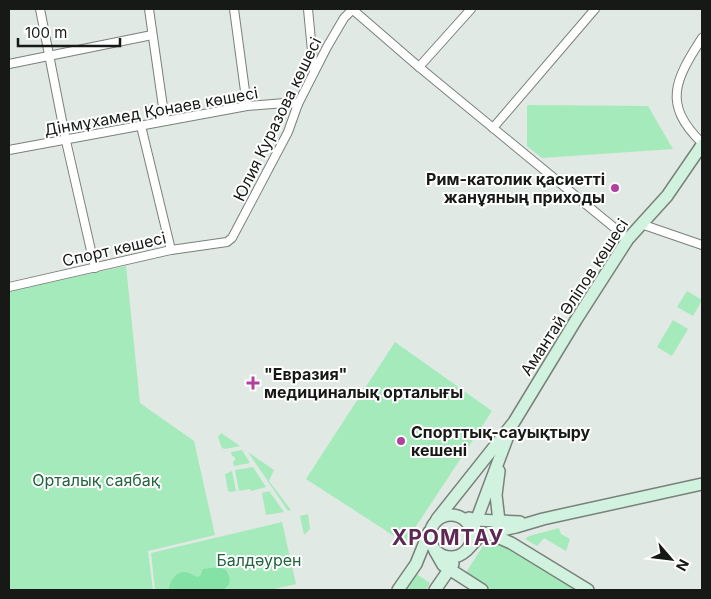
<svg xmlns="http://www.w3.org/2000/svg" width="711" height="599" viewBox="0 0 711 599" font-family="Inter,sans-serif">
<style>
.green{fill:#a5eabb}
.water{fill:#84e2a6}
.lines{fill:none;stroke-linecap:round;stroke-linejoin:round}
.street-casing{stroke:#79817b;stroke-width:10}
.secondary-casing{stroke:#79817b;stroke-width:14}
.street{stroke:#fff;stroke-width:8}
.secondary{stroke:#d1f2de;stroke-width:11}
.poi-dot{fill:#b0419e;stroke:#fff;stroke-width:2}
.labels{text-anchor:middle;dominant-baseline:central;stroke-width:4;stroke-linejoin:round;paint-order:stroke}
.street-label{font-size:16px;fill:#161916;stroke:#fff}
.poi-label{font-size:16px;font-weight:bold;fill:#161916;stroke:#fff;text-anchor:start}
.park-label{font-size:16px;fill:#21643d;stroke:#fff}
.district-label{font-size:21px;font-weight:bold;letter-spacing:1px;fill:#5e2855;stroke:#fff}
</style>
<rect width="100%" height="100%" fill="#e0e9e3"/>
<g class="green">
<polygon points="527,105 648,106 673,149 542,158 527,146"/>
<polygon points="126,266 140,403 194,441 215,535 148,551 153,590 9,590 9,291"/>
<polygon points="687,291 702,300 693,316 677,307"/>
<polygon points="673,320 688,329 672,356 657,347"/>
<polygon points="395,342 492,411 405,543 306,479"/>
<polygon points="221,433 240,446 225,449 222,448 218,437"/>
<polygon points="242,450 250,463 234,466 233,462 235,460 235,457 232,456 231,452"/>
<polygon points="248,452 274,470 269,481 291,510 288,511"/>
<polygon points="253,467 266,487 251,491 250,489 239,491 235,470"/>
<polygon points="232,471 236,491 231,492 228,491 225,474"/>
<polygon points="269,491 284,512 266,515 262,493"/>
<polygon points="308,514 310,529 304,535 300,516"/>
<polygon points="282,522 296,584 270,590 155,590 151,553"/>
<polygon points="559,528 561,534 570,539 566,551 544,538 537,546 525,539 529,536"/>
<polygon points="490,535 579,590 492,590 465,574"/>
<polygon points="415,573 430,583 426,590 403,590"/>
</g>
<path class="water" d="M219,567L226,570C231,578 232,584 223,590H169C169,581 178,568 189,573C192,574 194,576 197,577L200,576L203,569Z"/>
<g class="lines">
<defs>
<g id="street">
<polyline points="40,9 66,141 95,268"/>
<polyline points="149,9 165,121"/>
<polyline points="234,9 247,106"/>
<polyline points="308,9 314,72"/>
<polyline points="352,9 419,67 628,239"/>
<path d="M702,38C675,80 662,104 702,143"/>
<polyline points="9,64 152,35"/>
<polyline points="419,67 471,9"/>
<polyline points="141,126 171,250"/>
<polyline points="493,128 595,9"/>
<polyline points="9,150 247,106 285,103 298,104"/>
<polyline points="641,224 702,245"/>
<polyline points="9,287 171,250 227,242 232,238 288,132 298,104 327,47 344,18 353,9"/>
</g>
<g id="secondary">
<polyline points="499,471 496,495 499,521"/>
<circle cx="451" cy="536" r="21"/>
<polyline points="469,518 475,520 520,522"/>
<polyline points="437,519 514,422 576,320 628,239 667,196 702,145"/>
<polyline points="472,532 509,433"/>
<polyline points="488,533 511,543 588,590"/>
<polyline points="467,550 479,537 488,533 516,527 543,519 702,484"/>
<polyline points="435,551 443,565 482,590"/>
<polyline points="398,590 416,564 429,532"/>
<polyline points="435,590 453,564"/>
</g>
</defs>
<use href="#street" class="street-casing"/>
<use href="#secondary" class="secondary-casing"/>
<use href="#street" class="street"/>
<use href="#secondary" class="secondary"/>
</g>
<g class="poi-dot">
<circle cx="615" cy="188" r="5"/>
<path d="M250.5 375.5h5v5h5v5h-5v5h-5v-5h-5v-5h5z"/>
<circle cx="401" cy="441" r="5"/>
</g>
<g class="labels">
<g class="street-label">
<text transform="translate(151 111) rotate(-10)">Дінмұхамед Қонаев көшесі</text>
<text transform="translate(277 119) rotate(-64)">Юлия Куразова көшесі</text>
<text transform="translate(114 249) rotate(-13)">Спорт көшесі</text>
<text transform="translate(574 297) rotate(-57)">Амантай Әліпов көшесі</text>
</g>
<g class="poi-label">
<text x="605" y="179" text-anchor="end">Рим-католик қасиетті<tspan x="605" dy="18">жанұяның приходы</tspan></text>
<text x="264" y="374">"Евразия"<tspan x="264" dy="18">медициналық орталығы</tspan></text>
<text x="411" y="432">Спорттық-сауықтыру<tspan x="411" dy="18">кешені</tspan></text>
</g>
<g class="park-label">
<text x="96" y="480">Орталық саябақ</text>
<text x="259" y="560">Балдәурен</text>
</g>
<g class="district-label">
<text x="448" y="537">ХРОМТАУ</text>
</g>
</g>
<rect width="711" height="599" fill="none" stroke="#161916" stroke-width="20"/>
<g transform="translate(671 559) rotate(118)" stroke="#ffffff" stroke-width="4" paint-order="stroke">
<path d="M0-4L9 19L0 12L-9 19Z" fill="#161916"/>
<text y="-8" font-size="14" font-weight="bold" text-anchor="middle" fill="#161916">N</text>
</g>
<path d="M18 38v8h102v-8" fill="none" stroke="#161916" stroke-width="2.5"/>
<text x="25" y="38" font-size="15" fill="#161916" stroke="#ffffff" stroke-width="4" paint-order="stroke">100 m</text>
</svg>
